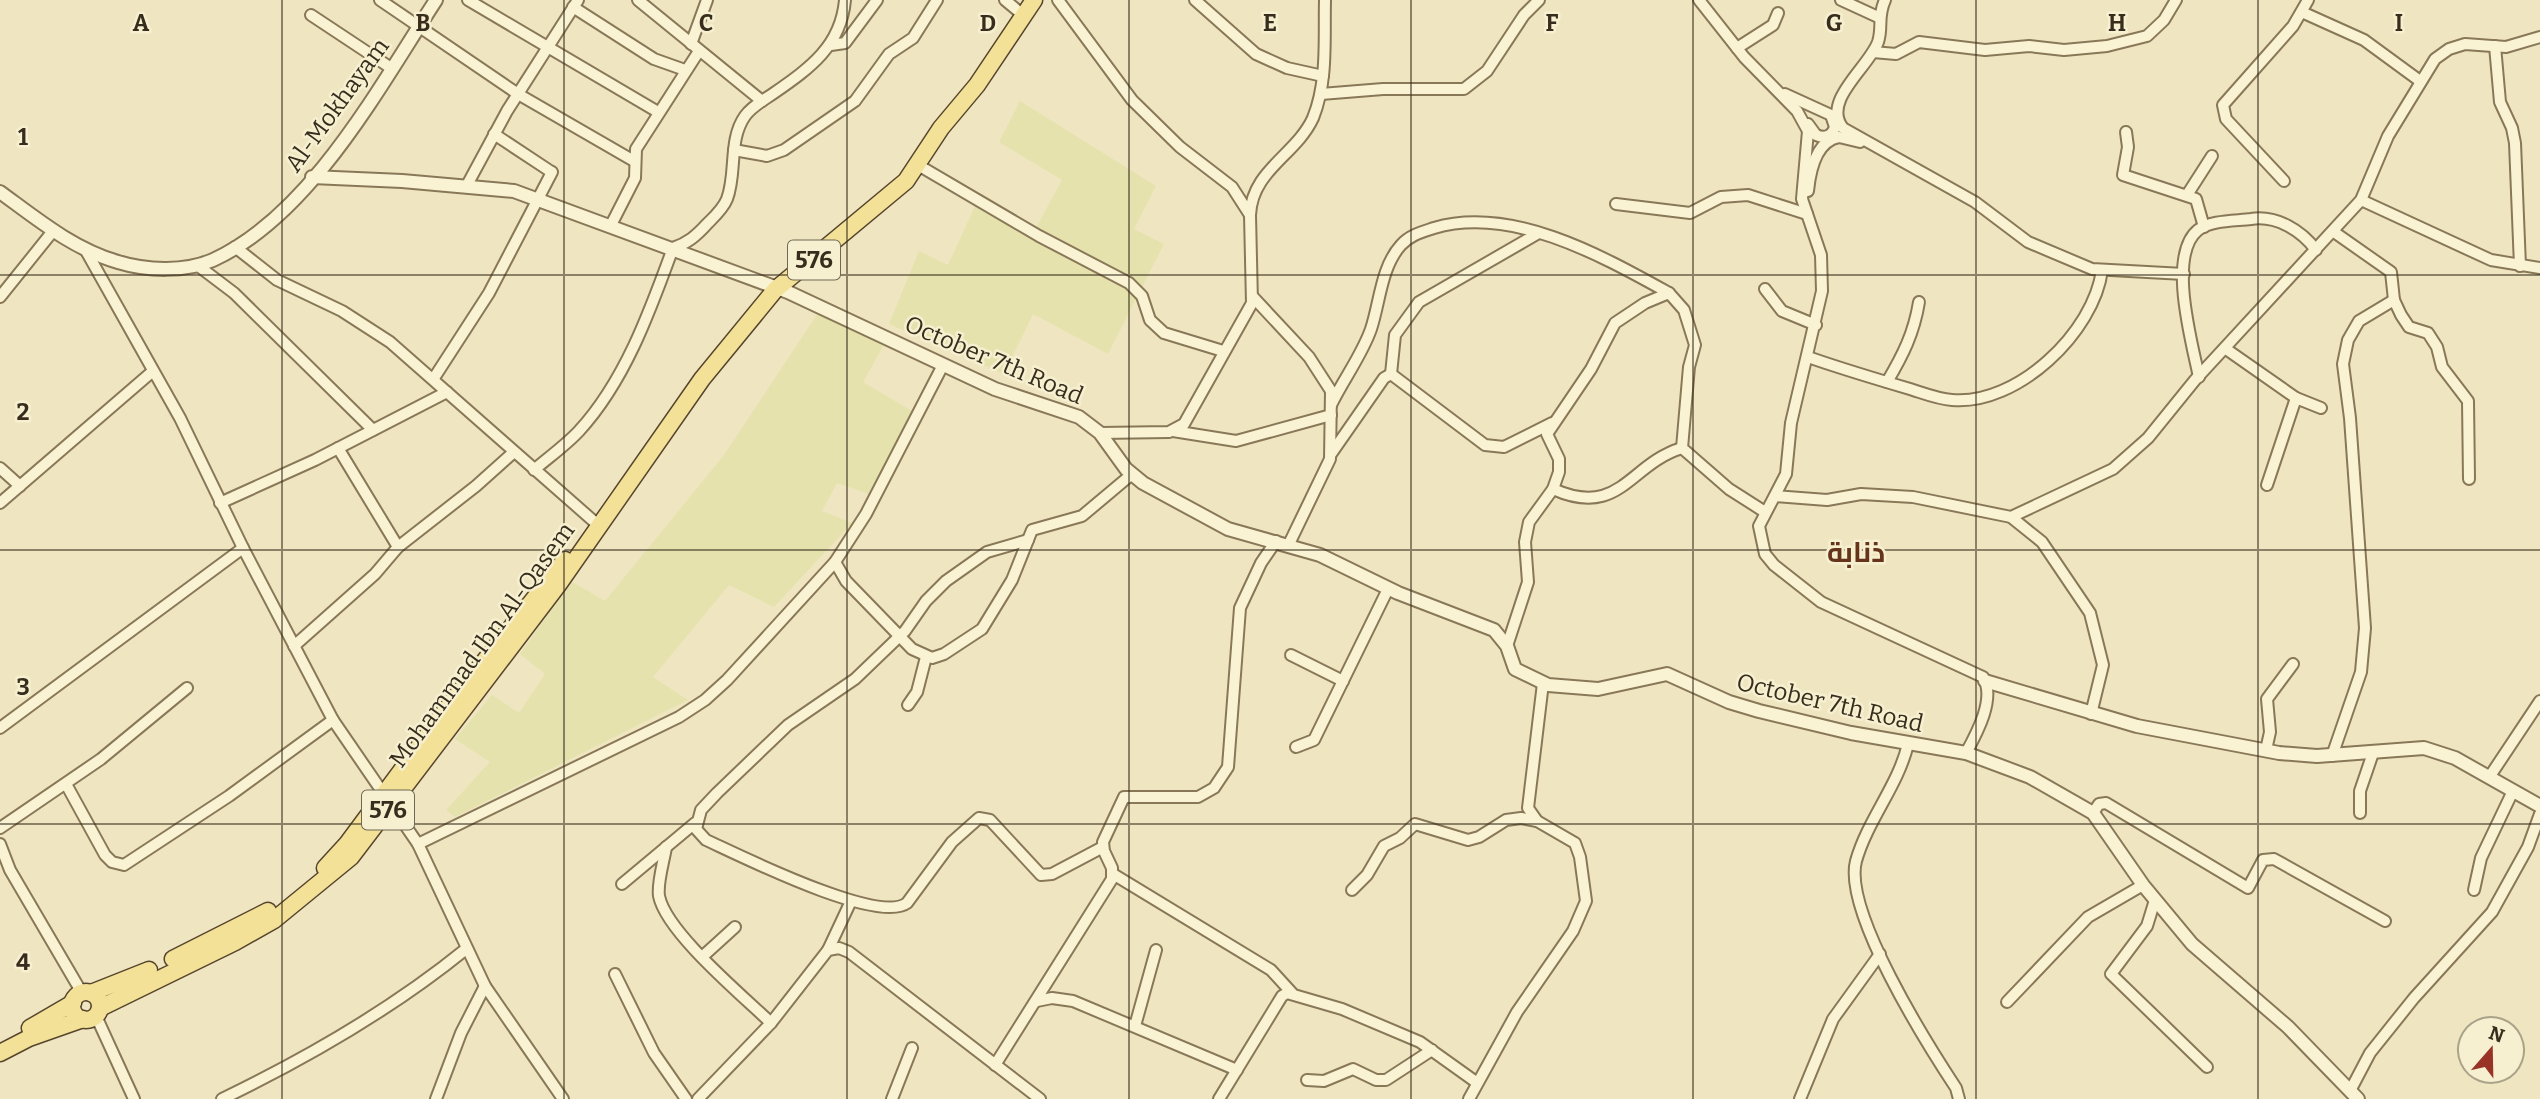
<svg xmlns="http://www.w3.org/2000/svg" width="2540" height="1099" viewBox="0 0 2540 1099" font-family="Bitter,Cairo,serif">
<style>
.farmland{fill:#e5e2ae}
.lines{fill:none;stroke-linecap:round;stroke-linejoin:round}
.minor-casing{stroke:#897858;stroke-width:14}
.tertiary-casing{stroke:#897858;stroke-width:16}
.primary-casing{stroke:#56452d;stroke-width:19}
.minor{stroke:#f9f3d4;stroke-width:10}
.tertiary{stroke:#f9f3d4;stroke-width:12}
.primary{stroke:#f3e197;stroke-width:16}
.grid{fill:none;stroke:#382d1d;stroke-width:2;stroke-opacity:0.55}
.labels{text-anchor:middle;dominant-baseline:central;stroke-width:5;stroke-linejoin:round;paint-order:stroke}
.shield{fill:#f6f0d1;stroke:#716853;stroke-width:2}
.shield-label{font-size:23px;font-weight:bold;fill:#382d1d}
.street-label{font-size:24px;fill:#382d1d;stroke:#f6f0d1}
.quarter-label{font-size:28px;font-weight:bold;fill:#66331b;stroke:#f6f0d1}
.grid-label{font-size:23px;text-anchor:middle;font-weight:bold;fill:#382d1d;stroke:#f6f0d1;stroke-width:5;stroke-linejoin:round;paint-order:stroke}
</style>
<rect width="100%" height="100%" fill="#efe6c1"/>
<g class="farmland">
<polygon points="1020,101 1156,186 1134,229 1164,244 1108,354 1033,314 1004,374 889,324 919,251 948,265 981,193 1036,228 1062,180 999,142"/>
<polygon points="824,304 889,336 863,382 917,414 874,496 837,483 822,511 852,523 774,607 729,585 653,677 688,700 455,817 446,810 490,762 455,739 492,695 519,713 545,674 520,654 571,581 605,601 724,455"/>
</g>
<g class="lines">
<defs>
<g id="minor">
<polyline points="380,0 518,94 634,161"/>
<polyline points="468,0 658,112"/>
<polyline points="638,0 762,101"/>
<polyline points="1005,0 1023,15"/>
<polyline points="1058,0 1132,100 1180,147 1232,187 1250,215 1252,303 1184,424 1169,432 1100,433"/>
<polyline points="1195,0 1256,54 1287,68 1323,76"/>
<path d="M1699,0L1744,57L1797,111L1808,131L1802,199L1821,255L1822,291L1791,423L1786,474L1759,526L1765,554L1774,565L1821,602L1983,677C1996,698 1977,733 1966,753"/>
<polyline points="1841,0 1878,17"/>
<path d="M1885,0C1877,17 1883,27 1878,42C1869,67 1821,101 1843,128L1975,202L2028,242L2092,269L2184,274"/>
<polyline points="573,7 654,59 685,70"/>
<polyline points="2304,13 2364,40 2420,81"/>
<polyline points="311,15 391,68"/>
<polyline points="691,44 707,0"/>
<polyline points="831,45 845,43 877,0"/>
<polyline points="2495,46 2500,102 2512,128 2515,143 2520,266"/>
<polyline points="1737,48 1773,25 1778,13"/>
<polyline points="1873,52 1896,54 1919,42 1985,50 2029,46 2064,50 2107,46 2147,36 2164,20 2176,0"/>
<polyline points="1321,94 1383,89 1464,89 1487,71 1524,15 1539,0"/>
<path d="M1785,94L1831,115L1835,127C1832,136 1825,139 1816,135L1808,124"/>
<polyline points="2126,132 2128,147 2123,175 2196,199 2204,227"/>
<polyline points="494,134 550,171"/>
<polyline points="734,150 767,156 784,150 855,101 889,54 913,38 937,0"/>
<polyline points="918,165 1039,236 1129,283 1142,296 1150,320 1164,333 1223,351"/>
<polyline points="2284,181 2226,119 2223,105 2293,26 2308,0"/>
<polyline points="466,187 507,111 578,0"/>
<path d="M1808,191C1810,171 1816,141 1839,137L1860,142"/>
<polyline points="2187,195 2212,156"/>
<polyline points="2361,200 2491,260 2540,268"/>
<polyline points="1616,204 1690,213 1721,197 1748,195 1807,214"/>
<path d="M1250,215C1252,170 1296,155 1313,118C1328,81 1324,39 1325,0"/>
<polyline points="611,225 635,178 636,149 699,51"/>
<polyline points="2334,232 2391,272 2394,300 2401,315 2409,327 2428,333 2437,347 2442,367 2468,401 2469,479"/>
<polyline points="235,247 277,280 342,311 390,342 598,525"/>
<polyline points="85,249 180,418 243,548 333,720 418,844 485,986 563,1099"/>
<polyline points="197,265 234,293 373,430"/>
<polyline points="1765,289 1782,311 1816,325"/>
<polyline points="0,297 53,231"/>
<polyline points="1253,297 1309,357 1331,391 1330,459 1289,544"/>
<polyline points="2226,349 2296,398 2321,408"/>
<path d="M1808,357C1842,369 1876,379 1910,389C1923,393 1938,399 1952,400C2017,406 2094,332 2102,270"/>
<polyline points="1391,374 1395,335 1419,302 1537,234"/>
<path d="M2199,377C2192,343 2167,255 2198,230C2210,220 2236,221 2251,219C2276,215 2301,230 2316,250"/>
<polyline points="434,378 489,293 552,172"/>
<path d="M1887,382C1903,355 1914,333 1919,302"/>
<path d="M1331,405C1343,380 1362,355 1371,329C1380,302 1381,267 1401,245C1410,235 1422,232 1434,228C1512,205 1602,256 1669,293"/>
<polyline points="1173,431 1236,441 1331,415"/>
<polyline points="338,448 398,547"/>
<polyline points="1331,454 1384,378 1391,374 1485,445 1504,447 1552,423"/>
<polyline points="0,468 20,486"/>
<path d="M534,470C549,457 566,445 579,431C625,381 650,311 673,248C688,243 696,236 707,224C714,217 723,209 727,199C737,173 728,140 745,116C752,106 764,100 774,93C810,68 841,46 845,0"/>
<polyline points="2267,485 2296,398"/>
<path d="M1553,489C1620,519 1629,464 1682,448"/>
<polyline points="1775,496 1827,500 1861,494 1913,497 2011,517 2113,469 2148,438 2195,380 2361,200 2388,136 2435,59 2449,49 2465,44 2506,47 2540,37"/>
<polyline points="0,503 153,371"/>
<polyline points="220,503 315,460 447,392"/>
<polyline points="2011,517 2042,542 2090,613 2103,665 2091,714"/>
<path d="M1028,540L987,552L946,581L926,601L905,631L855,679L788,725L717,793L701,810L696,829L706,840C739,855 878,925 907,903L952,842L979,818L990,820L1041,875L1052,874L1103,847"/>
<polyline points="835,562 846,581 912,649 932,658 944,654 982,629 1012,580 1032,530 1082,516 1132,474"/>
<polyline points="294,646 375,574 398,547 476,486 514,452"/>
<polyline points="1507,646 1528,582 1525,542 1529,522 1553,489 1559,472 1559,459 1547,434 1591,369 1615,323 1645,303 1669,293 1684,310 1695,345 1689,367 1682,448 1729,489 1765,512"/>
<polyline points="1291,655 1343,681"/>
<polyline points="908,705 917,692 926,657"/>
<polyline points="0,728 243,548"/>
<path d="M1908,744C1898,786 1868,819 1856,861C1843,911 1927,1044 1956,1088L1959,1099"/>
<polyline points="1296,747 1314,740 1388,589"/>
<polyline points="2266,750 2270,732 2267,699 2293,664"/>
<polyline points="2332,756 2361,672 2365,628 2350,418 2343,364 2348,340 2359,321 2394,300"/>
<polyline points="2490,776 2540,701"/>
<polyline points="66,784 105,855 112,862 124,865 229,796 333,720"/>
<polyline points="2093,813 2099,804 2106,803 2248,888 2263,860 2274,859 2385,921"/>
<polyline points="2360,813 2360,791 2373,753"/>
<polyline points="0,828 101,759 187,688"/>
<polyline points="0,844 10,870 82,993"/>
<polyline points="418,844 679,717 705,700 727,680 835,562 866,514 943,365"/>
<path d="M666,847C664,861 657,882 659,896C666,932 743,996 771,1023"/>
<polyline points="1113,874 1271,970 1292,993"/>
<polyline points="622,884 695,823"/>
<polyline points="1352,890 1367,875 1384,846 1400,838 1415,824 1468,840 1479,837 1506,820 1521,818 1537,821"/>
<polyline points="2474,890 2481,858 2512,793"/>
<polyline points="2155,900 2147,926 2111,974 2207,1067"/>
<polyline points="828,950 851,901"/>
<polyline points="702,957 735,927"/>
<polyline points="615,974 654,1053 686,1099"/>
<polyline points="1037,1001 1052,998 1073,1001 1237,1070"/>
<polyline points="2007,1002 2088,917 2143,885"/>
<polyline points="96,1016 134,1099"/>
<polyline points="1135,1026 1156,950"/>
<polyline points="995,1065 1112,879 1112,868 1104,851 1103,842 1124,797 1198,797 1214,788 1228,767 1240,608 1261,563 1276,541"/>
<polyline points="1307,1080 1324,1081 1353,1069 1376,1080 1386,1080 1432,1050"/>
<polyline points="2350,1091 2370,1053 2414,998 2492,912 2528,847 2540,814"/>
<path d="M222,1099C309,1057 391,1010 466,949"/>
<polyline points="436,1099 461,1033 485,986"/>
<polyline points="698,1099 771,1023 828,950 839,948 849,952 1040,1099"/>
<polyline points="892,1099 912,1048"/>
<polyline points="1219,1099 1282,996 1287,993 1342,1009 1420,1042 1476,1082"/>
<polyline points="1469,1099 1517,1012 1573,931 1586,901 1580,857 1575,843 1537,821 1528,808 1543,683"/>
<polyline points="1800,1099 1833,1019 1880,954"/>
</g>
<g id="tertiary">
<polyline points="312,177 402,181 514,191 788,292 995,389 1079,417 1100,433 1126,469 1143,483 1228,529 1320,555 1398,593 1494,630 1507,646 1515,669 1548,685 1598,689 1667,674 1729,702 1759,711 1851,733 1966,753 2030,777 2093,813 2143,885 2192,944 2288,1027 2358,1099"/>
<path d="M0,192C37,219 73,249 118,262C147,271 186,272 213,260C311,215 379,87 436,0"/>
<polyline points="1985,681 2137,726 2279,753 2317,756 2424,748 2455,758 2540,806"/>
</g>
<g id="primary">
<polyline points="325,868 347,844 456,697 565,560"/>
<polyline points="173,959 268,911"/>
<circle cx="86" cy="1006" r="14"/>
<polyline points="91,993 149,970"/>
<polyline points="100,1008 235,942 274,920 351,857 558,585 702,379 775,290 906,181 941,128 977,85 1034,0"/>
<polyline points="30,1028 73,1003"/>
<polyline points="0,1053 29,1038 83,1019"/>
</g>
</defs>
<use href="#minor" class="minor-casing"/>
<use href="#tertiary" class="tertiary-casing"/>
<use href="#primary" class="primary-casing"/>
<use href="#minor" class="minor"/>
<use href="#tertiary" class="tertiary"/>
<use href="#primary" class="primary"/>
</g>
<path class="grid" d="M282,0V1099M564,0V1099M847,0V1099M1129,0V1099M1411,0V1099M1693,0V1099M1976,0V1099M2258,0V1099M0,275H2540M0,550H2540M0,824H2540"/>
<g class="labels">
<g class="shield">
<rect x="788" y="240.5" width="52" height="39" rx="5"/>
<rect x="362" y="790.5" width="52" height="39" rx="5"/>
</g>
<g class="shield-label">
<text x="814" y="260">576</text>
<text x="388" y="810">576</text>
</g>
<g class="street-label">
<text transform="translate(337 105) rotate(-54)">Al-Mokhayam</text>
<text transform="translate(994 360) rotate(23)">October 7th Road</text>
<text transform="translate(482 645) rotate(-54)">Mohammad Ibn Al-Qasem</text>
<text transform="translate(1830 703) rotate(13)">October 7th Road</text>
</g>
<g class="quarter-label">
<text x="1856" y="552">ذنابة</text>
</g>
</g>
<g class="grid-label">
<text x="141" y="31">A</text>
<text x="423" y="31">B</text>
<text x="706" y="31">C</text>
<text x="988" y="31">D</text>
<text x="1270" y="31">E</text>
<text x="1552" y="31">F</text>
<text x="1834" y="31">G</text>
<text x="2117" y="31">H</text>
<text x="2399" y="31">I</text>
<text x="23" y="145">1</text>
<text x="23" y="420">2</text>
<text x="23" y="695">3</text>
<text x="23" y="970">4</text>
</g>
<g transform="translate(2491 1050) rotate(20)"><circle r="33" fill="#f6f0d1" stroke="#aaa289" stroke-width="2"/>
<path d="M0-5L12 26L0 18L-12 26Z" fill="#993327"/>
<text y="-10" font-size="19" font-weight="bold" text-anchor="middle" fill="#382d1d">N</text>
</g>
</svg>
